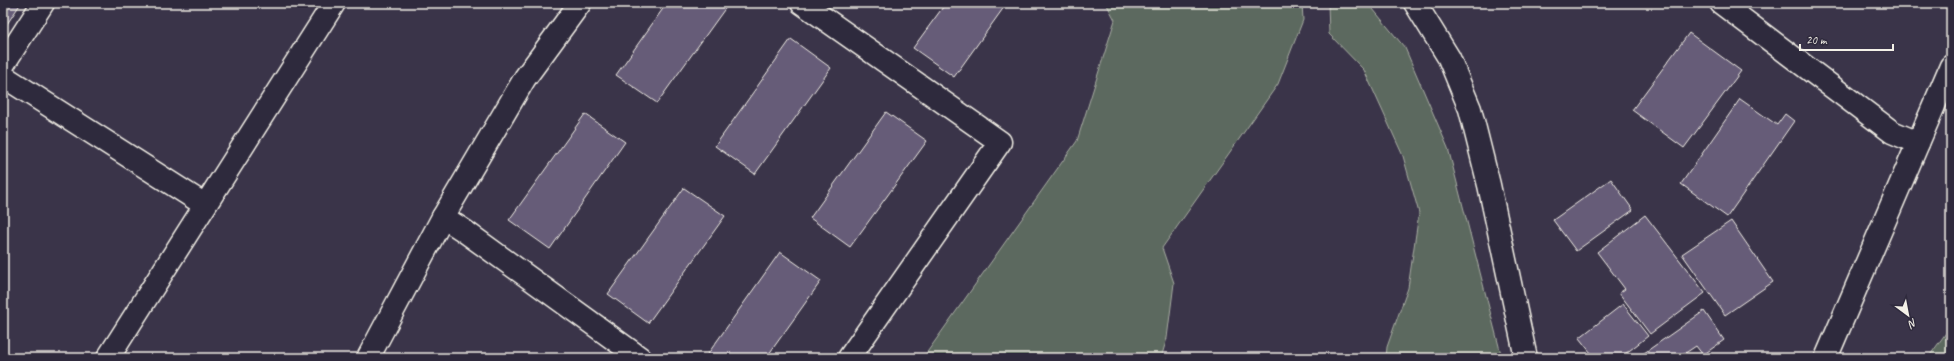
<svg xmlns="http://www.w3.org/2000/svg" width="1954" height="361" viewBox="0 0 1954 361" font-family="Caveat,sans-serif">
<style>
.green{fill:#5c695e;stroke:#a8ada3}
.building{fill:#665b78;stroke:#f4f1e8}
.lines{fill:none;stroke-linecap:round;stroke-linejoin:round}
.minor-casing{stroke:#f4f1e8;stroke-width:25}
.tertiary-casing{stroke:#f4f1e8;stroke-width:25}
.minor{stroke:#2f2a3d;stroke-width:22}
.tertiary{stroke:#2f2a3d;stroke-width:22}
</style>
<rect width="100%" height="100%" fill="#3a3449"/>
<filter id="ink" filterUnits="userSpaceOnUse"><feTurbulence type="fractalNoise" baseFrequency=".025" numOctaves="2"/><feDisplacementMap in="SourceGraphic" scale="8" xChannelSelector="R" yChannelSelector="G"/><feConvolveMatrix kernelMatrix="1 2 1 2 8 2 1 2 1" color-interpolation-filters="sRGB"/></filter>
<g filter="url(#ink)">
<g class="green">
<polygon points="1106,3 1302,3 1303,20 1278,84 1162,248 1174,283 1167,338 1161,358 923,358 1077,141 1115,20"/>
<polygon points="1328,3 1368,3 1405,48 1448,148 1502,358 1386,358 1387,347 1408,288 1419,213 1403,156 1364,70 1329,34"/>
<polygon points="1951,326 1951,358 1928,358"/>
</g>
<g class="building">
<polygon points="3,3 21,3 3,30"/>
<polygon points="667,3 729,3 657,103 616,75"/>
<polygon points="946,3 1007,3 954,77 913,48"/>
<polygon points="1689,33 1741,71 1684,148 1632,110"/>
<polygon points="791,39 831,68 755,174 715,146"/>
<polygon points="1740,99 1777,125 1785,114 1794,121 1727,217 1681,184"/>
<polygon points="886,112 927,141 850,247 810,218"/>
<polygon points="585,114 625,142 550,249 509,220"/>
<polygon points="1611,179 1633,210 1576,251 1553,220"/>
<polygon points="684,188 725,216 648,323 608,294"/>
<polygon points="1645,215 1705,293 1650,334 1619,293 1625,289 1597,252"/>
<polygon points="1731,221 1773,282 1725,315 1682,254"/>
<polygon points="780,252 821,281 766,358 705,358"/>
<polygon points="1623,304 1648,336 1620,358 1595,358 1579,338"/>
<polygon points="1704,311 1724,340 1703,355 1696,346 1678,358 1637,358"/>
</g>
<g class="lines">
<defs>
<g id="minor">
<polyline points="802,3 1000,142 849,358"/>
<polyline points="1721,3 1892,132 1918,143"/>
<polyline points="3,65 43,3"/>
<polyline points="3,76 205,205"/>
<polyline points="443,217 463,230 640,358"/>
<polyline points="108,358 334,3"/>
<polyline points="368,358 443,217 525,78 580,3"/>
</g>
<g id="tertiary">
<polyline points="1415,3 1449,58 1470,109 1489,185 1526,358"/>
<polyline points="1826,358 1951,66"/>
</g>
</defs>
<use href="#minor" class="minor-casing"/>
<use href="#tertiary" class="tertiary-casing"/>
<use href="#minor" class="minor"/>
<use href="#tertiary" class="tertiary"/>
</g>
</g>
<rect width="1954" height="361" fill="none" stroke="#2f2a3d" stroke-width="16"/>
<rect x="8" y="8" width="1938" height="345" fill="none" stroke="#f4f1e8" stroke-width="1.5" filter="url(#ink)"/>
<g transform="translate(1908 315) rotate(148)" stroke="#2f2a3d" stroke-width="3" paint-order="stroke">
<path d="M0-3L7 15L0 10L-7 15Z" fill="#f4f1e8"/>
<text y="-6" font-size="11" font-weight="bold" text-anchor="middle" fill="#f4f1e8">N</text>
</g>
<path d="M1800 44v6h93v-6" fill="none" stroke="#f4f1e8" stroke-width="2"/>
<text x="1806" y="44" font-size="12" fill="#f4f1e8" stroke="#2f2a3d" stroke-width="3" paint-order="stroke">20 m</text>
</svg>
